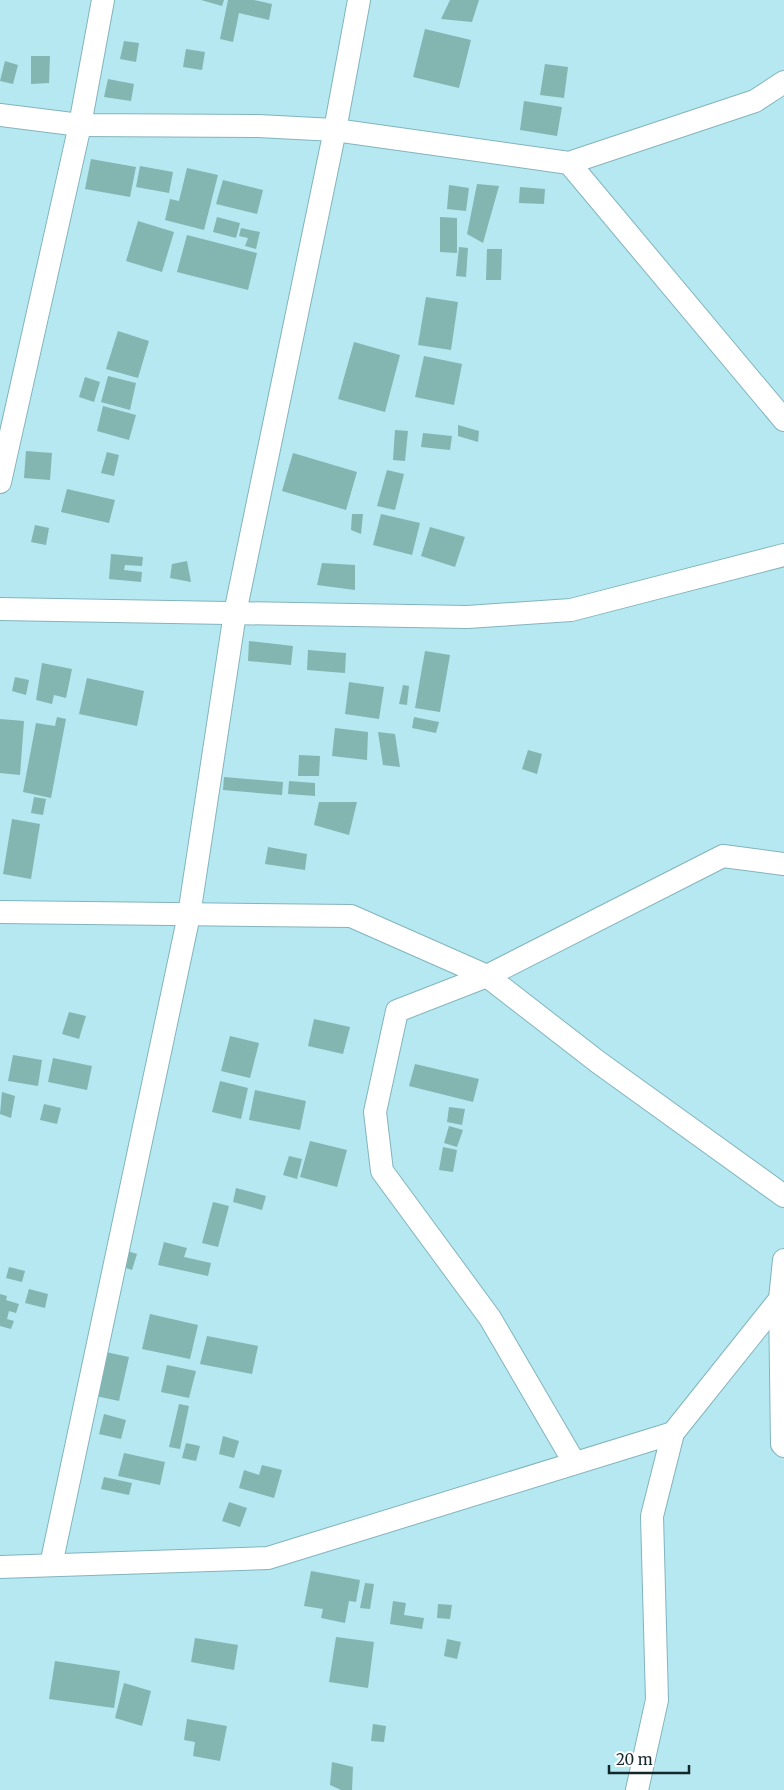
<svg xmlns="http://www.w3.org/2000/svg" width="784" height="1790" viewBox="0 0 784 1790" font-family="Merriweather,serif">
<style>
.building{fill:#83b5b1}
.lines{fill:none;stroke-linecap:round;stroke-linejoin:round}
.minor-casing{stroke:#83b4bd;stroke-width:24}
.minor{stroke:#fff;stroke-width:22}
</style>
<rect width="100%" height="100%" fill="#b5e8f1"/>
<g class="building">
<polygon points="201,0 224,0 222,6"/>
<polygon points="228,0 254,0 272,4 269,20 239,13 233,42 220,39"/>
<polygon points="450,0 479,0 472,22 441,19"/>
<polygon points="425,29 471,40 459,88 413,77"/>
<polygon points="124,41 139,43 136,62 120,59"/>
<polygon points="186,49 205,52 202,70 183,67"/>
<polygon points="31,56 50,56 49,83 31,84"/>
<polygon points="5,61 18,65 13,84 0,81"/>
<polygon points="545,64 568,67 564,98 540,95"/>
<polygon points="108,79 134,84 131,101 104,97"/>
<polygon points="524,101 562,107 557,136 520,130"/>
<polygon points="91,159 136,167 130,197 85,189"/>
<polygon points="140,166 173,172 169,193 136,187"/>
<polygon points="187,168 218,175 204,230 165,220 170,199 179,201"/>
<polygon points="223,180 263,190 257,214 216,204"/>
<polygon points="477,184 499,186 483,243 467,234"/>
<polygon points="449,185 469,188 466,211 447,209"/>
<polygon points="520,187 545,189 544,204 519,203"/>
<polygon points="217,217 240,223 236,238 213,232"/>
<polygon points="440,217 457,218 457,253 440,252"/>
<polygon points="138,221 174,232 162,272 126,261"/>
<polygon points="241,228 260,232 256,249 245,246 248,238 239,236"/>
<polygon points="187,235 257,253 248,290 177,272"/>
<polygon points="459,247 468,248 466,277 456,276"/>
<polygon points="487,249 502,249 501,280 486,280"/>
<polygon points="426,297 458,302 451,350 418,345"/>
<polygon points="118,331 149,341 138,378 106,369"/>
<polygon points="354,342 400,355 385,412 338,399"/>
<polygon points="424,356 462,364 454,405 415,397"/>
<polygon points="108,376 136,383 130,410 101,402"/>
<polygon points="85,377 100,382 94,402 79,397"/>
<polygon points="103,406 136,415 129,440 97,431"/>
<polygon points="458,425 479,431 478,442 458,436"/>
<polygon points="395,430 408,431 405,461 393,460"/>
<polygon points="423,433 452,436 450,450 421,447"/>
<polygon points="26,451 52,453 50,480 24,478"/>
<polygon points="107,452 119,455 114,476 101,473"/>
<polygon points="293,453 357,472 346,510 282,491"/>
<polygon points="387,470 404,474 395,510 377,506"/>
<polygon points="67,489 115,500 109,523 61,512"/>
<polygon points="352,514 363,514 361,534 351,530"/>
<polygon points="381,514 420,523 412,555 373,545"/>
<polygon points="35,525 49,528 46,545 31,542"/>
<polygon points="430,527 465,537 455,567 421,556"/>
<polygon points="111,554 143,557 142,566 125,565 124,570 142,572 141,582 109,579"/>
<polygon points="187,561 191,582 170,578 172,564"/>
<polygon points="322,563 355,565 355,590 317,585"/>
<polygon points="249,641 293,646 291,665 248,661"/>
<polygon points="308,650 346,653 345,673 307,670"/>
<polygon points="425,651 450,655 440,712 415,708"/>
<polygon points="42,663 72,669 66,698 54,695 52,704 36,700"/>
<polygon points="15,677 29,680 26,695 12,691"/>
<polygon points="87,678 144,691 137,726 79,714"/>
<polygon points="349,682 384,687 379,719 345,714"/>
<polygon points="403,685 409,686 407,705 399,704"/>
<polygon points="57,717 66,719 51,798 23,792 36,723 55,726"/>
<polygon points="414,717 439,722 436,733 412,728"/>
<polygon points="0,719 24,721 20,775 0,773"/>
<polygon points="335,728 368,732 367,760 332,756"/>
<polygon points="378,732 395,734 400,767 383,765"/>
<polygon points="528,750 542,754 537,774 522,769"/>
<polygon points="299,755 320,756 319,776 298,776"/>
<polygon points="224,777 283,782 282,795 223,790"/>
<polygon points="289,781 315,783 315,796 288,794"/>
<polygon points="34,797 46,799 43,815 31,813"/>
<polygon points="319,802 357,802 349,835 314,825"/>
<polygon points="12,819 40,824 31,879 3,874"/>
<polygon points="268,847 307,854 305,870 265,864"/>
<polygon points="69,1012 86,1016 79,1039 62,1034"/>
<polygon points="314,1019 350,1027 343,1054 308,1046"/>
<polygon points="230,1036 259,1043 250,1078 221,1071"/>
<polygon points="13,1055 42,1060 38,1086 8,1081"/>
<polygon points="53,1058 92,1066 87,1090 48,1082"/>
<polygon points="415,1064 479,1079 473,1102 409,1086"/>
<polygon points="220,1081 248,1088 241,1119 212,1112"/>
<polygon points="255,1090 306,1101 300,1130 249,1120"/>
<polygon points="2,1092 15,1096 11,1118 0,1114"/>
<polygon points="44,1104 61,1108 57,1124 40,1120"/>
<polygon points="449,1107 465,1109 462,1125 447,1122"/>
<polygon points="449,1126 463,1130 457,1147 444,1143"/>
<polygon points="310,1141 347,1150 337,1187 300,1177"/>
<polygon points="443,1147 457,1150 453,1172 439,1170"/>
<polygon points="289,1156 302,1159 297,1179 283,1175"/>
<polygon points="236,1188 266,1196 262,1210 233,1202"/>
<polygon points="213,1202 229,1206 218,1247 202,1243"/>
<polygon points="164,1242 187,1248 184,1257 211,1263 208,1276 158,1265"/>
<polygon points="124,1250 137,1254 132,1270 120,1266"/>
<polygon points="9,1267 25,1271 22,1282 6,1278"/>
<polygon points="29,1289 48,1294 45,1308 25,1303"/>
<polygon points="0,1294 7,1296 6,1300 19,1304 16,1313 9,1311 7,1319 14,1321 11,1329 0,1326"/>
<polygon points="150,1314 198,1325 190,1359 142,1349"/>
<polygon points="207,1336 258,1346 252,1374 200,1364"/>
<polygon points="101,1351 129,1357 119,1401 91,1395"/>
<polygon points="167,1365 196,1371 189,1398 161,1392"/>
<polygon points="179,1404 189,1406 180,1449 169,1447"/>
<polygon points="104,1414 126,1420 121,1439 99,1434"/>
<polygon points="223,1436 239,1441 234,1458 219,1454"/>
<polygon points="186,1443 200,1446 196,1461 182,1458"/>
<polygon points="124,1453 165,1462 160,1485 118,1476"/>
<polygon points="262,1465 282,1470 274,1498 239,1488 244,1470 259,1475"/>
<polygon points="104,1477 132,1483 129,1495 101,1489"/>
<polygon points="229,1502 247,1508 240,1527 222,1521"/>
<polygon points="311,1571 360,1580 356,1602 349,1601 345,1623 321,1618 323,1609 304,1606"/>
<polygon points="365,1583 374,1584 370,1609 360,1608"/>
<polygon points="393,1601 406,1603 404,1615 424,1618 422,1629 390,1624"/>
<polygon points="438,1604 452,1605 450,1619 437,1618"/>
<polygon points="336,1637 374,1642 368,1688 329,1682"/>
<polygon points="195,1638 238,1645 234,1670 191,1662"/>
<polygon points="447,1639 461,1642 457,1659 444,1656"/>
<polygon points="55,1661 120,1671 114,1708 49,1699"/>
<polygon points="124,1683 151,1691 142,1726 115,1718"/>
<polygon points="187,1719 227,1726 220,1761 193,1756 195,1742 184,1740"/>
<polygon points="373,1724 386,1726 384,1742 371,1741"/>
<polygon points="332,1762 353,1767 352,1790 341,1790 330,1785"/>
</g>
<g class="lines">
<defs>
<g id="minor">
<polyline points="0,115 80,125 258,126 335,130 569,163 755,101 784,82"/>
<polyline points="569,163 784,420"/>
<polyline points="0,482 80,125 103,0"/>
<polyline points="0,609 467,617 571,610 784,555"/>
<polyline points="784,864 723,856 487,976 598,1062 784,1196"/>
<polyline points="0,912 351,916 487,976 397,1011 375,1112 382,1171 490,1318 574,1462"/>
<polyline points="784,1260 780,1299 782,1444 784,1446"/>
<polyline points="51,1565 189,915 235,613 335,130 359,0"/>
<polyline points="0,1567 268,1558 673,1433"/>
<polyline points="637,1790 657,1700 652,1516 673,1433 780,1299"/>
</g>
</defs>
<use href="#minor" class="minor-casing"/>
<use href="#minor" class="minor"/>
</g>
<path d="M609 1765v8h80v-8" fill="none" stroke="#13272b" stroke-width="2.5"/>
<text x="616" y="1765" font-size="15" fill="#13272b" stroke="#fefefe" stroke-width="4" paint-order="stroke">20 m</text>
</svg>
